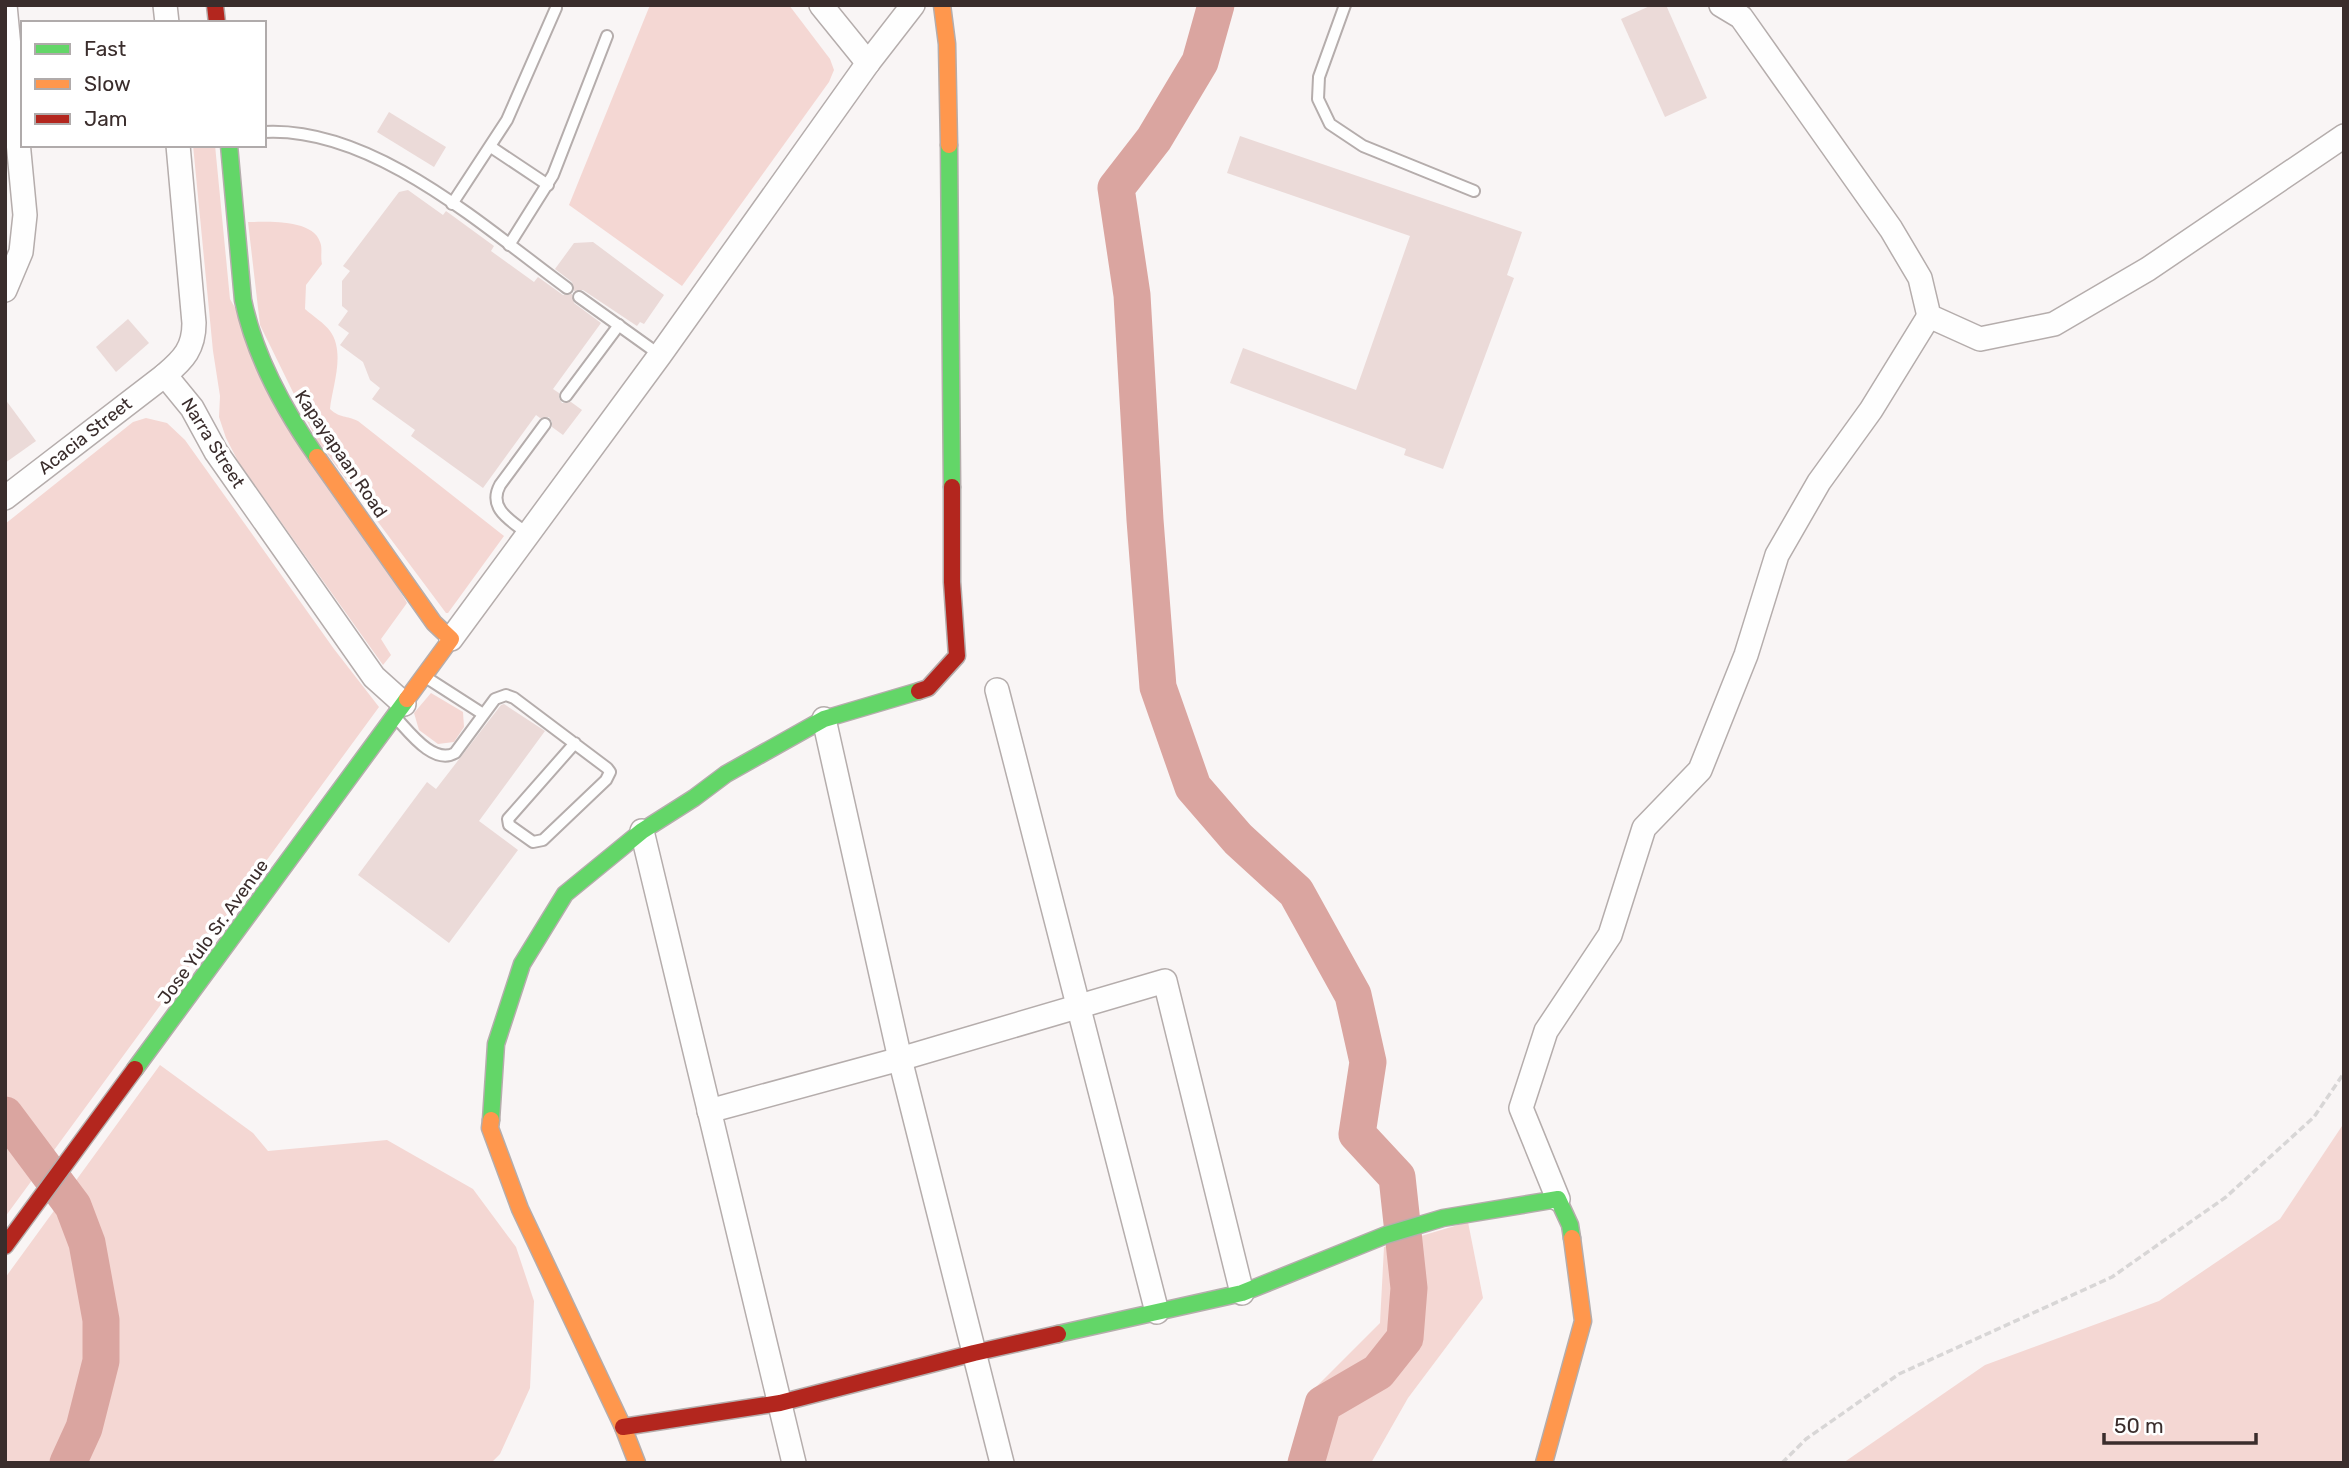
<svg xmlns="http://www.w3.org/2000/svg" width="2349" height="1468" viewBox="0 0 2349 1468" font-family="Rubik,sans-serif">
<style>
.green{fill:#f4d7d3}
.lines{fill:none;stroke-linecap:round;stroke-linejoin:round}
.river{stroke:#daa5a0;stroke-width:37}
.building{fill:#ebdad8}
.lane-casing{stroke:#b5adac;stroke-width:14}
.street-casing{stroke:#b5adac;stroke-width:26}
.fast-casing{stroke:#b5adac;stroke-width:19}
.slow-casing{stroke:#b5adac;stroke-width:19}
.jam-casing{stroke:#b5adac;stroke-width:19}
.path{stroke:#d8d6d6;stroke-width:3.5;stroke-dasharray:7 3.5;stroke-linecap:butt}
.lane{stroke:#fefefe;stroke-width:10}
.street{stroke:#fefefe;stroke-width:23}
.fast{stroke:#63d668;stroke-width:16}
.slow{stroke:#ff974d;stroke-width:16}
.jam{stroke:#b3261e;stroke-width:16}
.labels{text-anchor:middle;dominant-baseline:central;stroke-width:7;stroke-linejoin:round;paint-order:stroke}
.street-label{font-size:18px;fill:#3a2d2c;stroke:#fff}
</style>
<rect width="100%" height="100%" fill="#f9f5f5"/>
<g class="green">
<polygon points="650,5 789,5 830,59 834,70 829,82 682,286 569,205"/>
<polygon points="193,145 215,145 230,299 407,603 381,639 391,655 383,665 239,463 226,438 219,417 220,396 213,351"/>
<path d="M248,222C266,222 313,219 320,242C323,249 320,256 322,264L306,285L305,309C313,316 324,323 330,331C346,353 332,387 330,409C341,419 346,415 358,421L504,536L448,613H446L316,439L260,325Z"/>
<polygon points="146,418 167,423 185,440 334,649 379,707 5,1217 5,524 133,422"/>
<polygon points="431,693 463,712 464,727 454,742 438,744 419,730 414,713"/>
<polygon points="160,1065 253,1133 268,1151 387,1140 473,1189 516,1247 534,1301 530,1388 500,1454 491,1463 5,1463 5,1278"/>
<polygon points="2344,1123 2344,1463 1843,1463 1985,1365 2159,1301 2280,1219"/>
<polygon points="1468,1222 1483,1298 1408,1398 1371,1463 1292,1463 1311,1392 1380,1323 1384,1247"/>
</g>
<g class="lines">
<g class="river">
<polyline points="1216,5 1200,62 1154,139 1116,188 1132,295 1145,520 1158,687 1193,787 1238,839 1296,892 1353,995 1368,1062 1357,1134 1397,1177 1409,1288 1405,1338 1378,1372 1323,1404 1306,1463"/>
<polyline points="5,1115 73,1206 87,1243 101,1320 101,1361 84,1428 68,1463"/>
</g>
</g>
<g class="building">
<polygon points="1652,5 1666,5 1707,98 1665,117 1621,19"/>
<polygon points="389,112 446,147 434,167 377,132"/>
<polygon points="1240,136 1522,232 1507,275 1514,278 1443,469 1404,455 1406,449 1230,383 1243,348 1356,390 1410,236 1227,173"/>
<polygon points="408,190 443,215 446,211 494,246 491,251 534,282 538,277 563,295 572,294 574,303 601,323 553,389 559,393 559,398 562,403 571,402 582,410 563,435 552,427 552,422 549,417 540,418 536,415 483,488 411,436 415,430 372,399 380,388 370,380 363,362 340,345 349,333 338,325 348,311 342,306 342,281 350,271 343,266 399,192"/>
<polygon points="593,242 664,295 644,324 640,322 637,326 583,290 574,291 572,282 555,269 574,243"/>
<polygon points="128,319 149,343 116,372 96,347"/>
<polygon points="5,399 36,441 5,463"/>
<polygon points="504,704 545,731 479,821 518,850 449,943 358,875 427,782 436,789 501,705"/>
</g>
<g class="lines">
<defs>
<g id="lane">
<polyline points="1345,5 1319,77 1318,99 1330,124 1363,146 1474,191"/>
<path d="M264,132C373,126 484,227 567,288"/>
<polyline points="491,147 548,185"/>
<polyline points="452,204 507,120 556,8"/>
<polyline points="509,245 553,175 607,36"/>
<polyline points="579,297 660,355"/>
<polyline points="566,396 619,325"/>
<path d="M528,534C512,521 487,509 500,485L545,424"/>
<polyline points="427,678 483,714"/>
<path d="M397,719C410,733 434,765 455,753L495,699L506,695L514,698L607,768L610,772L606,780L543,840L533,842L509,825L508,819L575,743"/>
</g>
<g id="street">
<polyline points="165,5 167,23"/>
<polyline points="821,5 868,63"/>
<polyline points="1721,5 1741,17 1891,229 1920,278 1929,316 1980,339 2054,324 2148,269 2344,136"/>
<polyline points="5,290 21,252 25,215 5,5"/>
<polyline points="165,375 192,408 216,452 374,677 404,704"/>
<path d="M5,498L165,375C184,359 194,348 194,323L178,145"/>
<polyline points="451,639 660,355 868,63 913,5"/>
<polyline points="997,690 1157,1312"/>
<polyline points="824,719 900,1059 1002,1463"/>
<polyline points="642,831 794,1463"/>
<polyline points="709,1111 900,1059 1165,981 1242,1293"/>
<polyline points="1558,1199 1521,1108 1546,1031 1610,935 1644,828 1700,770 1746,655 1777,555 1819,482 1871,410 1929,316"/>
</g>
<g id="fast">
<path d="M229,145L243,300C255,358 284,410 317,457"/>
<polyline points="949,145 952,487"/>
<polyline points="135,1069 407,699"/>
<polyline points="491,1120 496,1044 522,964 565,894 642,831 694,798 726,774 824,719 919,691"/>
<polyline points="1058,1334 1242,1293 1386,1235 1443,1218 1558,1199 1570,1225 1572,1238"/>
</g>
<g id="slow">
<polyline points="942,5 947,44 949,145"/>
<polyline points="317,457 434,623 451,639 407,699"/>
<polyline points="491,1120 490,1128 520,1209 623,1427 637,1463"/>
<polyline points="1544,1463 1583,1321 1572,1238"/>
</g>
<g id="jam">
<polyline points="215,5 217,23"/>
<polyline points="919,691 928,688 957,656 952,582 952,487"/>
<polyline points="5,1246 135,1069"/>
<polyline points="623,1427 780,1403 974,1353 1058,1334"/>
</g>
</defs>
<use href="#lane" class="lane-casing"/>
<use href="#street" class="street-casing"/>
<use href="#fast" class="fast-casing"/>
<use href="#slow" class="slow-casing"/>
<use href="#jam" class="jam-casing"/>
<polyline class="path" points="1782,1463 1806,1439 1899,1374 2112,1277 2226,1197 2314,1117 2344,1073"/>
<use href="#lane" class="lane"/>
<use href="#street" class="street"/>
<use href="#fast" class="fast"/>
<use href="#slow" class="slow"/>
<use href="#jam" class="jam"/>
</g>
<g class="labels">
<g class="street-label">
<text transform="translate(85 436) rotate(-38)">Acacia Street</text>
<text transform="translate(213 443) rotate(58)">Narra Street</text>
<text transform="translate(341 454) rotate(56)">Kapayapaan Road</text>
<text transform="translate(213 932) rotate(-54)">Jose Yulo Sr. Avenue</text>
</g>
</g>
<rect width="2349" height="1468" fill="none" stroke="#3a2d2c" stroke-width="14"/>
<rect x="21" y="21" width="245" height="126" fill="#ffffff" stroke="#b0abab" stroke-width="2"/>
<rect x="35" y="44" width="35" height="10" fill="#63d668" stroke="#b0abab" stroke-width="2"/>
<text x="84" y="56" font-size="21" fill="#3a2d2c">Fast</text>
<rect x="35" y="79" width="35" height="10" fill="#ff974d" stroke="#b0abab" stroke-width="2"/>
<text x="84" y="91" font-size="21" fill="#3a2d2c">Slow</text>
<rect x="35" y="114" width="35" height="10" fill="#b3261e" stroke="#b0abab" stroke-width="2"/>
<text x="84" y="126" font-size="21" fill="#3a2d2c">Jam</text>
<path d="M2104 1433v10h152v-10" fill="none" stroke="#3a2d2c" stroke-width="3.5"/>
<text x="2114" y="1433" font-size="21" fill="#3a2d2c" stroke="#ffffff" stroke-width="5" paint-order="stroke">50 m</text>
</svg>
